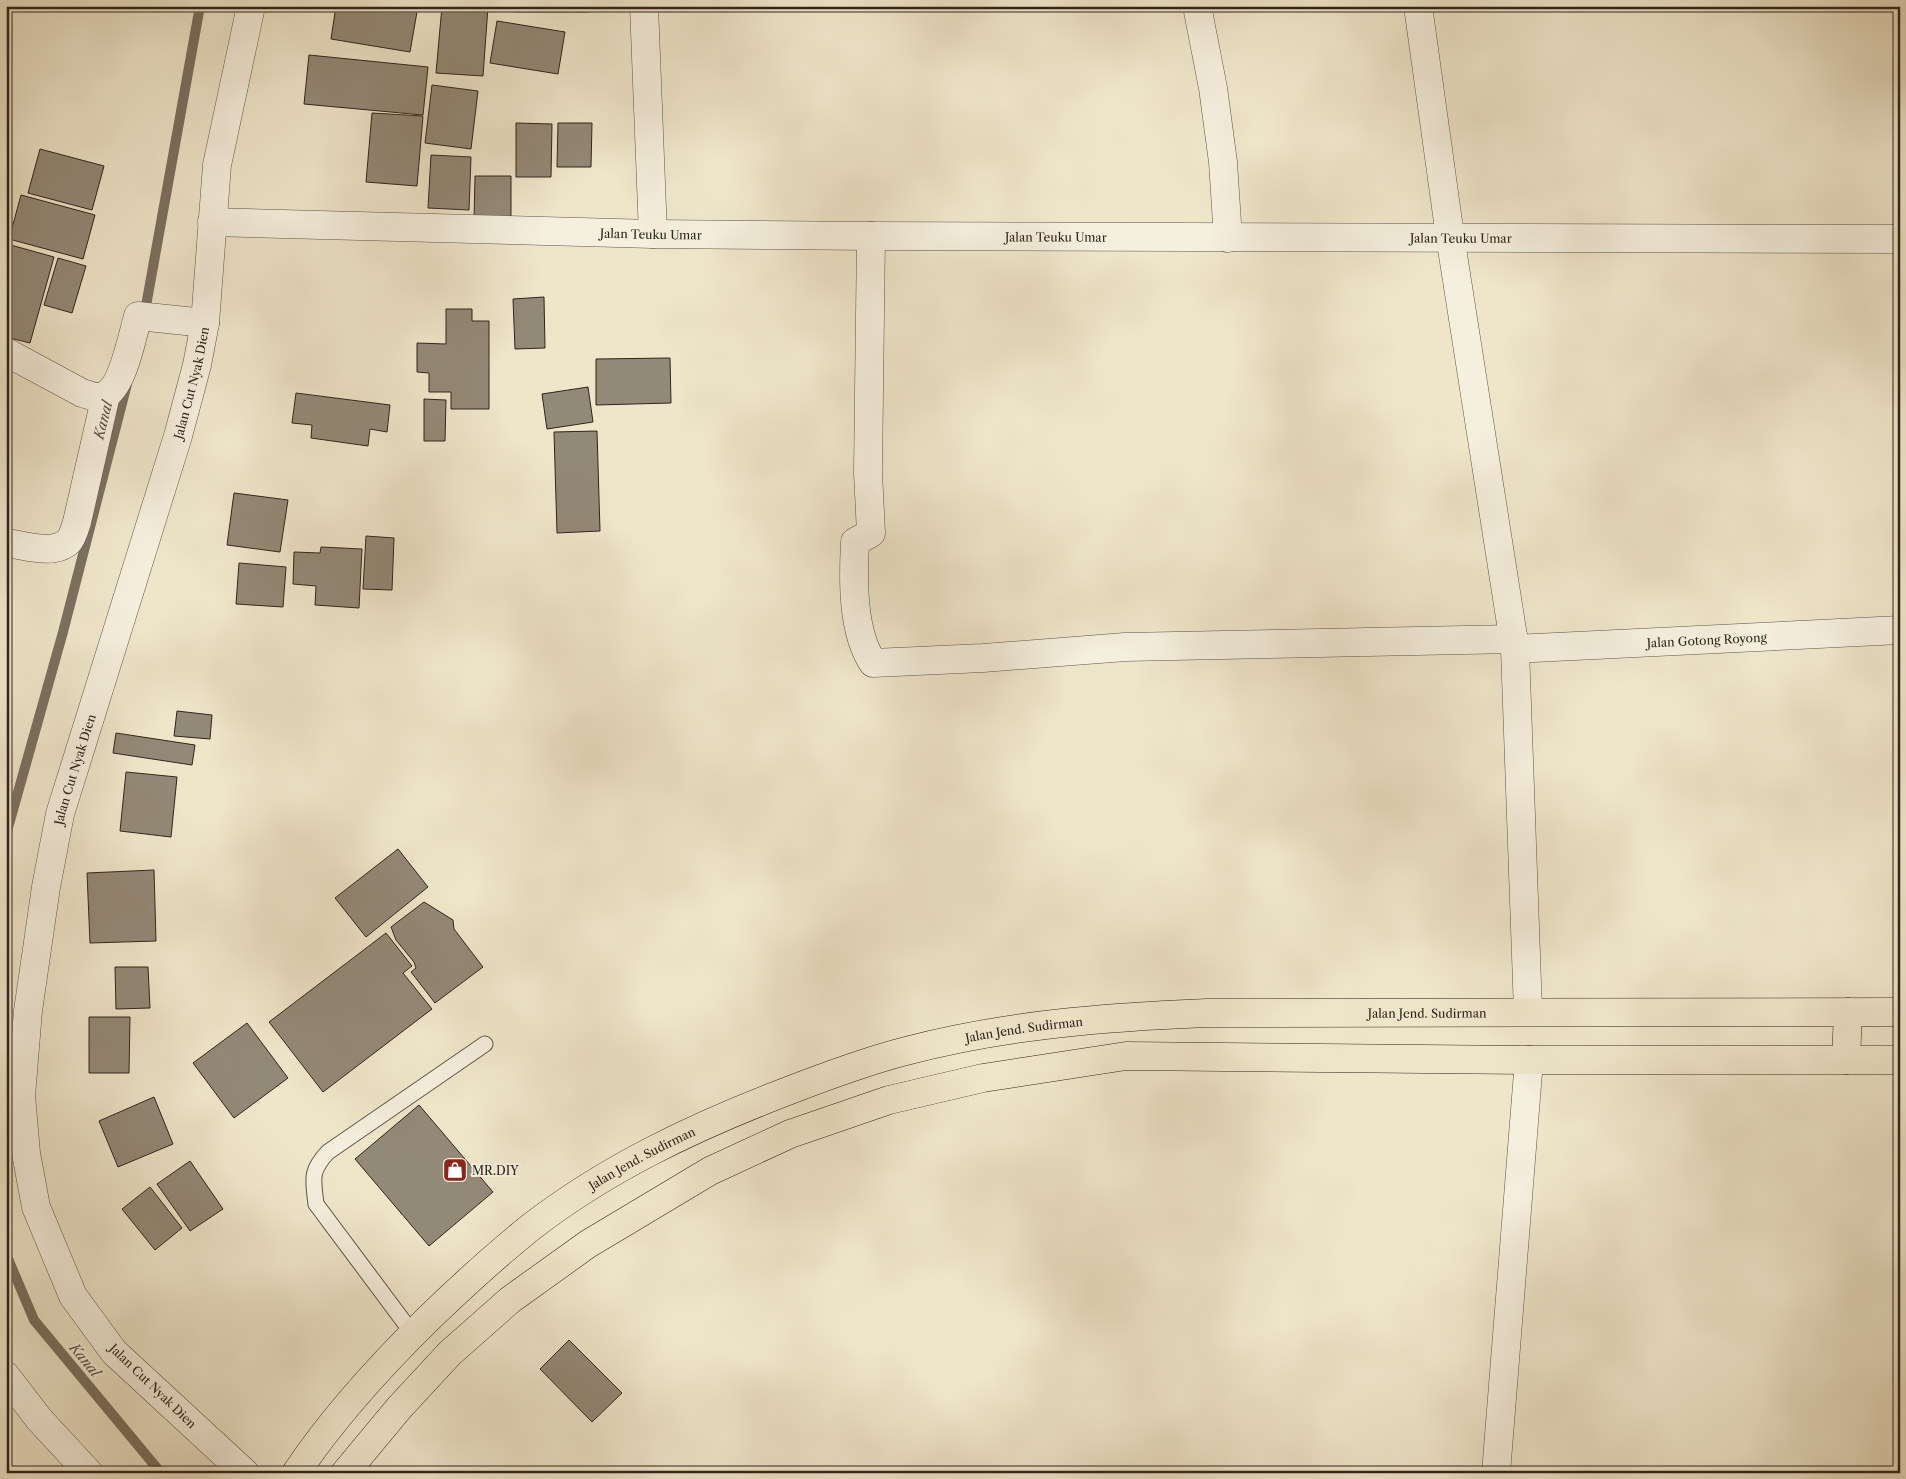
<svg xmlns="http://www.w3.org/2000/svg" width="1906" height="1479" viewBox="0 0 1906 1479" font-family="'Libre Caslon Text',serif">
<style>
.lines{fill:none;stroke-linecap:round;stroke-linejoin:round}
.stream{stroke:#7b7161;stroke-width:10}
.building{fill:#938977;stroke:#2f241d}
.service-casing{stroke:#5f5448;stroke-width:17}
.minor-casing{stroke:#5f5448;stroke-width:29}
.trunk-casing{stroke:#2f241d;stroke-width:29}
.service{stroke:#f5efdd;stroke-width:15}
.minor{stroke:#f5efdd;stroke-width:28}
.trunk{stroke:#efe6ca;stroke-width:28}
.labels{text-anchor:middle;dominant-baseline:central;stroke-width:4;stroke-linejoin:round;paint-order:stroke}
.street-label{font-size:12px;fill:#2f241d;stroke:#f5efdd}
.poi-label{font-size:12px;fill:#2f241d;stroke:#f5efdd;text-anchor:start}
.water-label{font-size:14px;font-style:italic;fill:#5b5145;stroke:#f5efdd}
</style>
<rect width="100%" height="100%" fill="#efe6ca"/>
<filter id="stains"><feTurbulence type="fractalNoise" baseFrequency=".004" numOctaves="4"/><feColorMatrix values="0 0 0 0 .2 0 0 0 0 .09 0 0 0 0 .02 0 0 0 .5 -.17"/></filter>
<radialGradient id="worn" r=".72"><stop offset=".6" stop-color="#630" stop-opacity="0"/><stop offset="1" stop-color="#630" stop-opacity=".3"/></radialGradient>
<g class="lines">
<g class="stream">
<polyline points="144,317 200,6"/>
<polyline points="6,835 63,632 127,384"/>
<polyline points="6,1254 34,1320 161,1473"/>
</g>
</g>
<g class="building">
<polygon points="336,6 418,6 410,52 331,39"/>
<polygon points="442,6 488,7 483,76 436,73"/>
<rect x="515" y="6" width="74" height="6"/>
<polygon points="497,21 565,32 558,74 490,63"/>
<polygon points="309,55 428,67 423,115 304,104"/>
<polygon points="432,85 478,91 471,149 425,143"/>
<polygon points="372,113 423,116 417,186 366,182"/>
<polygon points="516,123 552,124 551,177 516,177"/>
<polygon points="558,123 592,123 591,167 557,167"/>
<polygon points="40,149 104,166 92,210 28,193"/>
<polygon points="431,155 471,157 469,210 428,208"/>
<polygon points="475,176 511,176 511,221 474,221"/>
<polygon points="21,195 95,215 83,259 9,239"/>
<polygon points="7,244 54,257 30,343 6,337"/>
<polygon points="58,258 86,266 72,313 44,305"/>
<polygon points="544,297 545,348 515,349 513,299"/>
<polygon points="446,309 472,309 472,321 489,321 489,409 451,409 451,392 429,392 429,373 417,372 417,343 446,344"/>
<polygon points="670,358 671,403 596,405 596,359"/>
<polygon points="588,387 593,422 547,429 542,394"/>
<polygon points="296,393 390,405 387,432 370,429 368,446 311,438 312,425 292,423"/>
<polygon points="424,399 446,400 445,441 424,441"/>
<polygon points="597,431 600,531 557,533 554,432"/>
<polygon points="234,493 288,500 280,552 227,545"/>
<polygon points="366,536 394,538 392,590 363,589"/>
<polygon points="321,547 362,549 359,608 315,605 316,586 293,584 294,552 320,553"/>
<polygon points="239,563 286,567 283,607 236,604"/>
<polygon points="177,711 212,715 210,739 174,736"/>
<polygon points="116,733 195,745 192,765 113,753"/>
<polygon points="126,772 177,777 171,837 120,831"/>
<polygon points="398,849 428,887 366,937 335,898"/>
<polygon points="154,870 156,941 90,943 87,873"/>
<polygon points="424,902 453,920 454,929 483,967 435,1003 411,972 416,968 414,962 396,940 391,927"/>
<polygon points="386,933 412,966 403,973 432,1009 323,1092 269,1022"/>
<polygon points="115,967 148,967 150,1008 116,1009"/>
<polygon points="89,1017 130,1017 129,1073 89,1073"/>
<polygon points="247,1023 288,1078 234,1118 193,1063"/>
<polygon points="154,1097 173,1144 118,1167 99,1121"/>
<polygon points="419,1105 493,1192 429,1246 355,1159"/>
<polygon points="190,1161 223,1209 190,1231 157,1184"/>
<polygon points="150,1187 182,1228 155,1250 122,1209"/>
<polygon points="569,1340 622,1393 592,1422 540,1369"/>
</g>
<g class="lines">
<defs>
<path id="service" d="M413,1334L316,1204C313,1179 310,1171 328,1152L485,1044"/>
<g id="minor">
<polyline points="644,6 653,234"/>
<polyline points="1197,6 1213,88 1223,162 1228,238"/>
<polyline points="1418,6 1450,236 1515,649 1528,1011"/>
<path id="s1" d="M212,222L653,234L871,236L1900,239"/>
<path d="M871,236L868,473L871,533L855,542C853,579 852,632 873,663L983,658L1125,647L1514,639"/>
<path d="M6,352L82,393C89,395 98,399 105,395C123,387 133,333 138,316L205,323"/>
<path d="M6,543C24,545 54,556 69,541C73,536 75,528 77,522L106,395"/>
<path id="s2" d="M1515,649L1900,630"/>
<polyline points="6,1376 39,1419 89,1473"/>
<path id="s3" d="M245,1473L114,1352L73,1296L36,1207L26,1153L21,1096L28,1011L46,887L60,814L178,436L197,365L205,323L217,165L251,6"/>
<polyline points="1496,1473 1529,1060"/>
</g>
<g id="trunk">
<polyline points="1846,1060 1848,1012"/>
<path id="s4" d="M296,1473C334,1416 379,1367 428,1319C461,1287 495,1256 531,1227C606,1169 692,1128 780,1094C821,1078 863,1062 906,1051C1005,1025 1106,1017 1207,1013L1900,1012"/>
<polyline points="345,1473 399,1408 450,1353 510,1300 588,1244 710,1171 790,1134 889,1100 983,1078 1126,1056 1529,1060 1900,1060"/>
</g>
</defs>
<use href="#service" class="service-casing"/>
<use href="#minor" class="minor-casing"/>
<use href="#trunk" class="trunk-casing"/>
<use href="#service" class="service"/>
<use href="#minor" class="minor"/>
<use href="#trunk" class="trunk"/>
</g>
<defs>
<symbol id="shop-square" viewBox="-11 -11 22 22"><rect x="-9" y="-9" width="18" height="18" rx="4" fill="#8f2418" stroke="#f5efdd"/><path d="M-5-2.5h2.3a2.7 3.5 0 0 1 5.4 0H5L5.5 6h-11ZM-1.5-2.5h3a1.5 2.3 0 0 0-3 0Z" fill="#fff"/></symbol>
</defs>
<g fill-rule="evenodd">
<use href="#shop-square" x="441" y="1156" width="28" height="28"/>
</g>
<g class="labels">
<g class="street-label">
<text stroke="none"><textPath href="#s1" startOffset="439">Jalan Teuku Umar</textPath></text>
<text stroke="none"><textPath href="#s1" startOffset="844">Jalan Teuku Umar</textPath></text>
<text stroke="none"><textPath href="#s1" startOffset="1249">Jalan Teuku Umar</textPath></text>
<text stroke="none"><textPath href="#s3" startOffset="1192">Jalan Cut Nyak Dien</textPath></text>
<text stroke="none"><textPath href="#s2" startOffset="192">Jalan Gotong Royong</textPath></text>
<text stroke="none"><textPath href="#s3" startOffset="788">Jalan Cut Nyak Dien</textPath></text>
<text stroke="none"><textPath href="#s4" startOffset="1282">Jalan Jend. Sudirman</textPath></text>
<text stroke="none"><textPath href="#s4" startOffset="878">Jalan Jend. Sudirman</textPath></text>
<text stroke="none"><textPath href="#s4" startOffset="472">Jalan Jend. Sudirman</textPath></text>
<text transform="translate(153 1386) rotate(44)">Jalan Cut Nyak Dien</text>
</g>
<g class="poi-label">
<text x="472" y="1170">MR.DIY</text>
</g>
<g class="water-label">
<text transform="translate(103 420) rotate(-76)">Kanal</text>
<text transform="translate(85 1360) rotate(50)">Kanal</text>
</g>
</g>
<rect width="1906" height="1479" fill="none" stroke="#efe6ca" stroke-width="25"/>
<rect x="8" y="8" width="1891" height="1464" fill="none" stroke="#2f241d" stroke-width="2.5"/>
<rect x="12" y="12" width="1881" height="1454" fill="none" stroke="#2f241d"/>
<rect width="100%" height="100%" filter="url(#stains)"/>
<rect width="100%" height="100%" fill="url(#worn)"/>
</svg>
